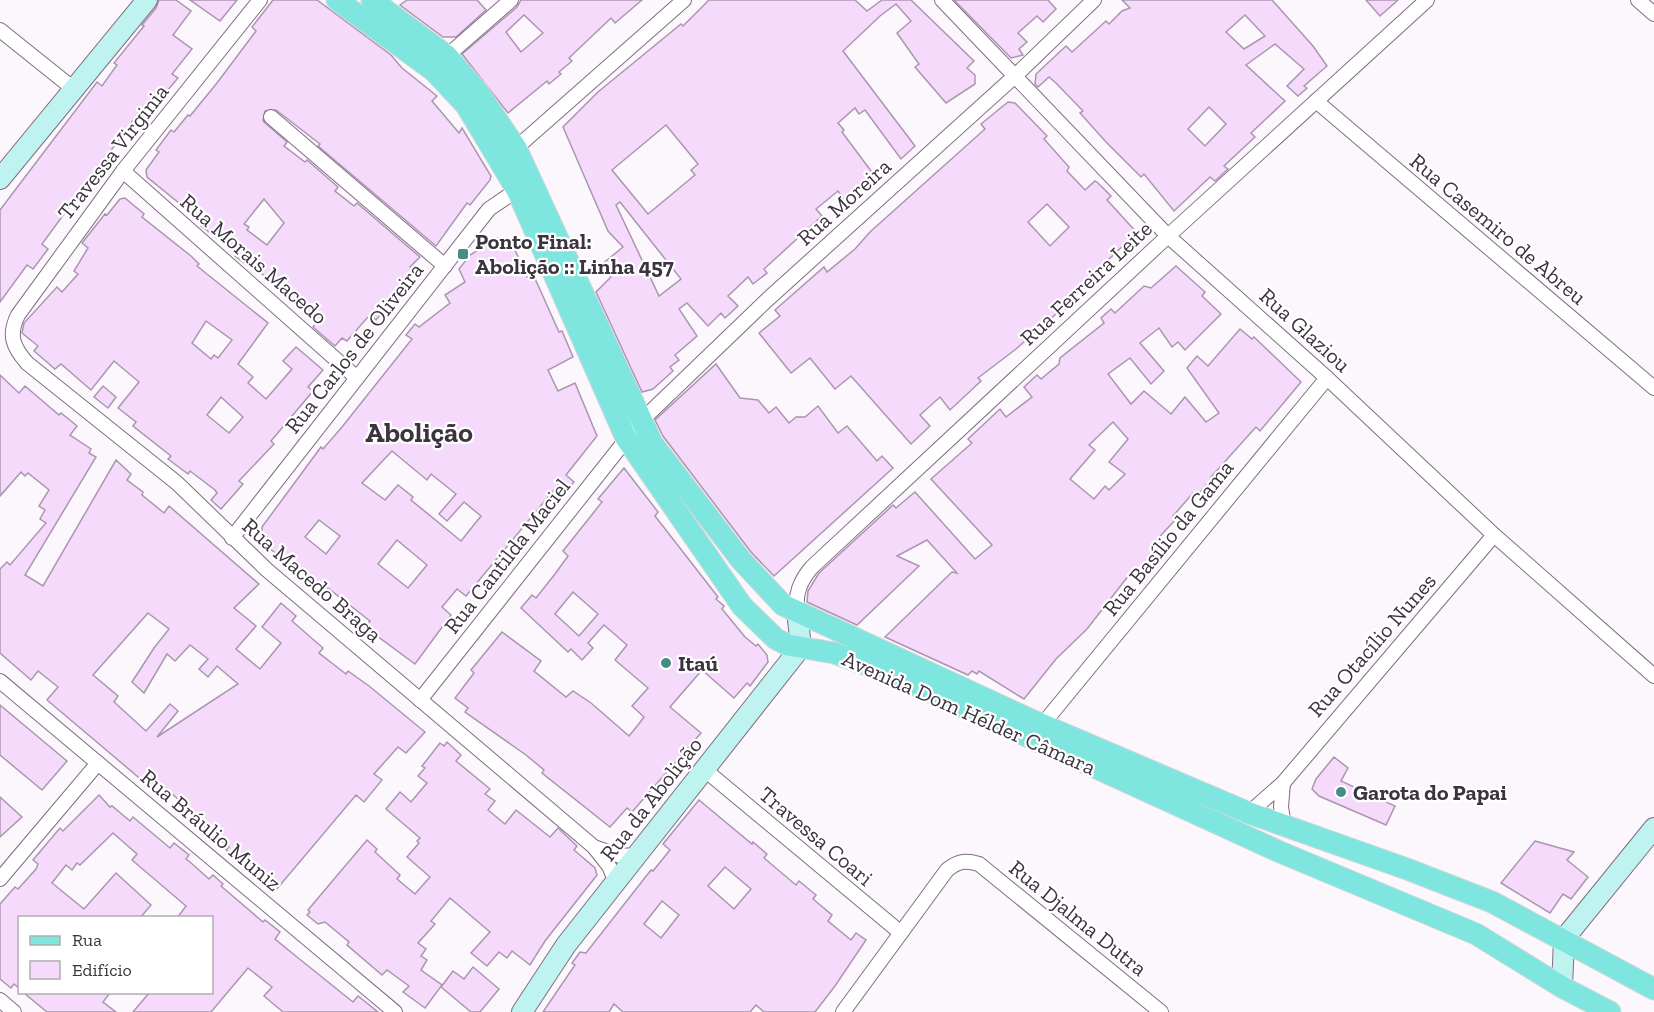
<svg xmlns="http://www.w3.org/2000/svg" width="1654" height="1012" viewBox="0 0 1654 1012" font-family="'Zilla Slab',serif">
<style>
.building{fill:#f6dafc;stroke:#aa96af;stroke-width:1.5;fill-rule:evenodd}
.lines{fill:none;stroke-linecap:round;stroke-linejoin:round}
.street-casing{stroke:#806d84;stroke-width:16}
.secondary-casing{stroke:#806d84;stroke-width:22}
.primary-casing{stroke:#d8d6d8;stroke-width:23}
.street{stroke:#fff;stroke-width:14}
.secondary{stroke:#bff3ef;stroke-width:20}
.primary{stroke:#7fe6df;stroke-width:21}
.poi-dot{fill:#468d87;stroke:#fff;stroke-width:2}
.labels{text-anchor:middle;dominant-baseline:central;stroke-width:4.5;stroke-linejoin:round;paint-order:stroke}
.street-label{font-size:22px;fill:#3b333d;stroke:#fff}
.poi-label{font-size:22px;font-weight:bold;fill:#3b333d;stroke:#fff;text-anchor:start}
.district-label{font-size:28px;font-weight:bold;fill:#3b333d;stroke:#fff}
</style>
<rect width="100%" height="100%" fill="#fcf7fd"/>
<g class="building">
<polygon points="159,0 176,0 191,11 173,35 192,49 172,74 178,78 162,97 156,93 143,107 106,157 112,161 105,170 99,166 42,244 48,249 33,269 27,265 0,302 0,210 97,82 102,86 117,65 114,63 144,26 142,25 156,8"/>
<polygon points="190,0 237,0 220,21"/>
<path d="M273,0H317L391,55L402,68L437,96L432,101L459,133L462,128L491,176L490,180L470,205L467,203L436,246L318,146L320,144L276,110L265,111L263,121L287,142L284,146L305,162L307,160L338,187L335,191L354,206L357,203L420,257L410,267L414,270L401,284L404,286L376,320L371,316L367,318L347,341L342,338L335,346L313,327L316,323L285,293L249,263L247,265L235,256L237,253L201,226L203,224L190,212L147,177L146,170L159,152L156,150L171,130L174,132L188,115L190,116L217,83L256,31L252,27ZM264,199L284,223L267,245L247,230L249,227L244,224Z"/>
<polygon points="407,0 477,0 486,10 456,37 443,37 400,5"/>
<path d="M642,0L615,23L611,18L569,58L572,61L559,72L561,74L549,84L547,81L508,113L462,54L517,7L521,0ZM524,15L543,33L521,52L506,32Z"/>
<path d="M709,0H855L867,11L882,0H911L974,61L967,68L975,75V84L946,103L915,67L919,64L897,33L911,21L896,4L880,16L843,51L915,146L901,159L865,110L859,114L855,108L838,123L844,130L842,132L877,179L861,194L858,190L845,200L838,191L816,209L822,216L764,269L767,273L753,284L748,277L728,296L738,306L725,318L721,313L708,326L687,303L679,309L697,336L675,355L679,360L670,367L673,371L653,389L642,392L596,292L611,277L601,265L623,247L608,231L563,127L598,92L681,24L683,26ZM666,125L698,164L691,170L695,175L648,214L612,170ZM620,202L681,279L659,296L616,205Z"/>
<polygon points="954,0 1048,0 1056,9 1043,22 1037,16 1018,33 1027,42 1019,49 1023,55 1011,58"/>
<path d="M1122,0H1272L1313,46L1327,66L1304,86L1307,88L1298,96L1287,86L1304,69L1275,44L1246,65L1285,101L1251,133L1255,137L1224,166L1228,169L1215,181L1210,177L1174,211L1144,174L1141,177L1106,142L1080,113L1083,111L1056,83L1049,77L1038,87L1035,84L1036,74L1066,46L1072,52L1106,21L1109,24L1122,11L1130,8ZM1245,15L1265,36L1244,49L1226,32ZM1209,107L1226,124L1205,146L1188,129Z"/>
<polygon points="1366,0 1398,0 1380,16"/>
<path d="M1008,102L1015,103L1047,136L1044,139L1069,167L1067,171L1085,190L1095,181L1098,183L1111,196L1107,200L1139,235L1128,245L1126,243L1089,278L1091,281L1072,299L1075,302L1066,309L1064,307L1016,349L978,378L981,381L950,410L940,397L920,415L930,426L911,444L851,376L835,389L810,358L791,373L759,333L780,316L775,310L824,267L827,272L855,249L870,232L985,129L981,124ZM1047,204L1069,227L1050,246L1028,222Z"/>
<path d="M125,198L144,214L142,217L191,256L199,264L197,266L268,323L238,364L253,377L248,383L266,399L292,369L283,361L296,347L323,370L308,387L313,391L271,441L274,444L239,481L243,484L221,509L211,500L217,493L215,490L190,471L188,474L168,459L171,456L133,426L136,422L118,408L139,382L114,361L91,390L61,364L55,369L34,351L38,346L22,333L24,323L57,287L62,292L78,274L74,271L88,248L82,243L105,214L107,215L120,199ZM206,321L232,340L218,358L214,355L211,359L192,343ZM221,397L243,417L229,433L207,415Z"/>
<path d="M497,238H505L512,243L527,277L533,274L559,332L562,331L573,357L548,370L558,391L575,383L597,436L566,475L574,482L565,492L558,485L466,596L457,589L442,607L451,615L415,664L365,627L370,621L329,589L325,587L323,589L311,580L313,578L290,560L288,563L269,548L274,542L262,533V527L321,447L323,449L342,427L412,339L406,335L415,324L419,327L450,303L445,295L465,282L459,269L470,255ZM392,451L427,480L431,474L456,494L439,514L447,521L464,502L481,516L461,541L411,500L413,497L398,485L385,500L362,483ZM319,520L340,536L326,554L305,537ZM397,540L427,565L408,588L378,564Z"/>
<path d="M1176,266L1205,292L1202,296L1221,314L1185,350L1178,342L1172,347L1159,328L1140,343L1164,371L1151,384L1130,358L1108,374L1131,404L1144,391L1171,414L1185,397L1206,422L1219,413L1187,368L1197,356L1208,366L1240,329L1252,339L1254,337L1301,382L1260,431L1256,427L1211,477L1212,478L1197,496L1193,493L1173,516L1176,519L1151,546L1156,552L1146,565L1133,578L1129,575L1087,629L1056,659L1024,699L979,671L977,674L972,671L968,675L885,637L952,572L957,573L927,540L897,556L919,566L857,625L807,602L808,591L819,573L893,505L896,508L915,492L975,559L992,545L931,479L972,443L968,439L1000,409L1006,417L1032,397L1024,387L1037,375L1041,379L1059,364L1060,358L1104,323L1101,318L1111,309L1115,313L1144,286L1151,288ZM1113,422L1128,439L1109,462L1125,474L1109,490L1105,486L1094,499L1070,479L1095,450L1089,445Z"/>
<polygon points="716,364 740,398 758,400 769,413 776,407 789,423 796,417 805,417 818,406 838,433 847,426 877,461 882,456 893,468 774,576 751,552 663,436 655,420"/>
<path d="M0,375L19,393L25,386L59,415L61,413L71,421L77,426L70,435L91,449L89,453L96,457L25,575L43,586L116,460L131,474L127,480L143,492L142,495L164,513L169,506L259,584L234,608L256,626L236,649L260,669L281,643L262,627L281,603L296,616L292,621L323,648L319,653L346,674L348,671L369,686L425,732L406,753L398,747L374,774L382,780L364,802L356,795L276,890L226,850L229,847L177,803L179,800L157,780L150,787L47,700L58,687L38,671L31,680L0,653V569L7,562L10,565L46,523L40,519L45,510L39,506L49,490L28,473L25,476L21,472L0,496ZM148,613L169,629L154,648L132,682L144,693L167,654L175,661L190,645L208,659L199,669L208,677L217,666L238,684L157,737L178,711L170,704L146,731L114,702L118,696L93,675Z"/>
<polygon points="103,386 116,397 108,408 94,397"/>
<path d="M624,468L658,512L655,516L718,597L716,599L724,606L722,609L745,637L756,646L758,644L767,655L768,662L750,686L747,683L734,698L702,670L670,707L701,733L632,812L627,808L610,827L542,773L544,770L526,755L465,712L468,708L455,698L474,673L471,670L502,632L541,661L534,671L566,697L573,691L591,703L629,736L638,725L644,717L632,706L648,688L615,660L627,645L604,625L588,643L593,648L582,660L571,649L568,652L521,608L532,595L536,598L555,574L568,556L563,551L602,502L598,499ZM573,592L598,614L579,636L555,614Z"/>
<polygon points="0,705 67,761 42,790 0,755"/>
<polygon points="447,742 461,755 456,761 490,789 485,794 495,801 488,810 505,824 516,810 550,837 558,828 577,846 574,850 595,868 597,875 545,941 530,965 512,951 507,958 499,952 487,966 471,953 490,932 450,898 431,921 435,924 418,943 426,949 421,956 427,960 421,970 442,985 425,1008 403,992 409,986 387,970 382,975 347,945 349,942 325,922 318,924 307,915 310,912 308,910 367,840 377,849 375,852 400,875 397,879 415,894 430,877 407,857 419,843 417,841 420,838 386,809 400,792 411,802 427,783 418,776 425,768 422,766 440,743 444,746"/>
<polygon points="1334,757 1348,768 1341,781 1395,806 1386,825 1319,796 1312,789 1316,779"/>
<polygon points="99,795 110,807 112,806 130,821 133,817 170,848 174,843 189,855 186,859 190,862 209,879 213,875 223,884 221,886 263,922 265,920 280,932 275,939 297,957 353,1002 358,996 378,1012 283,1012 264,996 272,987 248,968 211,1012 133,1012 149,993 212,993 212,918 177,918 186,906 132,860 137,854 113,833 80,865 77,863 72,870 66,865 52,883 84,909 116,873 151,905 140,918 20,918 20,989 14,984 11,988 0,979 0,904 15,887 18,889 36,869 38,864 33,860 60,828 63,831"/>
<polygon points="0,797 22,817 0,837"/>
<path d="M699,800L752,844L753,842L767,854L764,858L796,885L799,881L816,895L813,899L832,915L828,921L851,940L856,933L866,940L835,986L815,1012H764L756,1005L750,1012H623L614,1004L609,1012H543L575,965L572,963L580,952L586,953L651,870L653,871L670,850L663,844ZM725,867L751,889L734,909L708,886ZM662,901L679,915L661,938L644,924Z"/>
<polygon points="1535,841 1574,852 1567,860 1588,877 1571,899 1563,894 1550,913 1501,883"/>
<polygon points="473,967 499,989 480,1012 471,1012 441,987 453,971 464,979"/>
<polygon points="24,993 110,993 103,1002 116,1012 47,1012"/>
</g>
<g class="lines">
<defs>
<g id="street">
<path d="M260,0L123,171L18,315C8,335 13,347 27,363L177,483L267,570L594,847L609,866L616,882"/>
<polyline points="942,0 1168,236 1327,378 1494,535 1654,676"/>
<polyline points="1638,0 1654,14"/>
<polyline points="0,30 75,90"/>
<polyline points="447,56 511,0"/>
<polyline points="1316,101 1654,388"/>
<polyline points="271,117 445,266"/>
<polyline points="516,148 684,0"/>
<polyline points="123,171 357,378"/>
<polyline points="232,538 489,209 517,190"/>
<path d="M797,611C795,594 800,581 812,567L1168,236L1427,0"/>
<polyline points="0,681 395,1012"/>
<polyline points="420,700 640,422 768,299 1015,76 1094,0"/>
<polyline points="1042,725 1327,378"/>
<polyline points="705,770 901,933"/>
<polyline points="1283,783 1281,807 1284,826"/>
<polyline points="1249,813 1283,783 1494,535"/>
<polyline points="594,847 620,856 637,855"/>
<polyline points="0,879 98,763"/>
<polyline points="0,1000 14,1012"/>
<path d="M843,1012L947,870C958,861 965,860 979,864L1161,1012"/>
</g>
<g id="secondary">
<polyline points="0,179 147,0"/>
<polyline points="1562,987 1564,939 1654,828"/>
<polyline points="522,1012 566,945 801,647 797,611"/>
</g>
<g id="primary">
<polyline points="337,0 434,71 466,105 517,190 626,438 742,606 776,639 788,645 834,653 889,673 1280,852 1476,934 1562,987 1610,1012"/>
<polyline points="372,0 447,56 478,92 516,148 652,443 741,560 783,605 1029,719 1249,813 1407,869 1492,902 1654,989"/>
</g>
</defs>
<use href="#street" class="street-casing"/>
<use href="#secondary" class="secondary-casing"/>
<use href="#primary" class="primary-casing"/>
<use href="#street" class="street"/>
<use href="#secondary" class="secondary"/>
<use href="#primary" class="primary"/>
</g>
<g class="poi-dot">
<rect x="457" y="248" width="12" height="12" rx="3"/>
<circle cx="666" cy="663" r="6"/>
<circle cx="1341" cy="792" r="6"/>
</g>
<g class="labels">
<g class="street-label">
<text transform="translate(113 152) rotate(-52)">Travessa Virginia</text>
<text transform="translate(844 202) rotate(-42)">Rua Moreira</text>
<text transform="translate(1498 229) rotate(40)">Rua Casemiro de Abreu</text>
<text transform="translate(254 259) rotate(41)">Rua Morais Macedo</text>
<text transform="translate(1086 283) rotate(-43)">Rua Ferreira Leite</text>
<text transform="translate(1305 330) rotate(42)">Rua Glaziou</text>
<text transform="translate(354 348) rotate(-52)">Rua Carlos de Oliveira</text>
<text transform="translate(1168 538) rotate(-51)">Rua Basílio da Gama</text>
<text transform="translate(507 556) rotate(-52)">Rua Cantilda Maciel</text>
<text transform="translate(312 580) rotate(41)">Rua Macedo Braga</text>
<text transform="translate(1372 645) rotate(-49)">Rua Otacílio Nunes</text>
<text transform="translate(969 713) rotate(24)">Avenida Dom Hélder Câmara</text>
<text transform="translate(651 799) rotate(-52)">Rua da Abolição</text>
<text transform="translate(211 830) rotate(40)">Rua Bráulio Muniz</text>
<text transform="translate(816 836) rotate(40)">Travessa Coari</text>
<text transform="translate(1078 918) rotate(39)">Rua Djalma Dutra</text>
</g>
<g class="poi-label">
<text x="475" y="241">Ponto Final:<tspan x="475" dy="25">Abolição :: Linha 457</tspan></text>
<text x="678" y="663">Itaú</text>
<text x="1353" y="792">Garota do Papai</text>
</g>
<g class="district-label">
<text x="419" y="432">Abolição</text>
</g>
</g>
<rect x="18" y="916" width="195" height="78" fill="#ffffff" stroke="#b1adb1" stroke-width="1.5"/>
<rect x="30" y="936" width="30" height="9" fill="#7fe6df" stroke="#b1adb1" stroke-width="1.5"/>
<text x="72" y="946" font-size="18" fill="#3b333d">Rua</text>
<rect x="30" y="961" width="30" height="18" fill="#f6dafc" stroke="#b1adb1" stroke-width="1.5"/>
<text x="72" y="976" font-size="18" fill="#3b333d">Edifício</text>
</svg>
